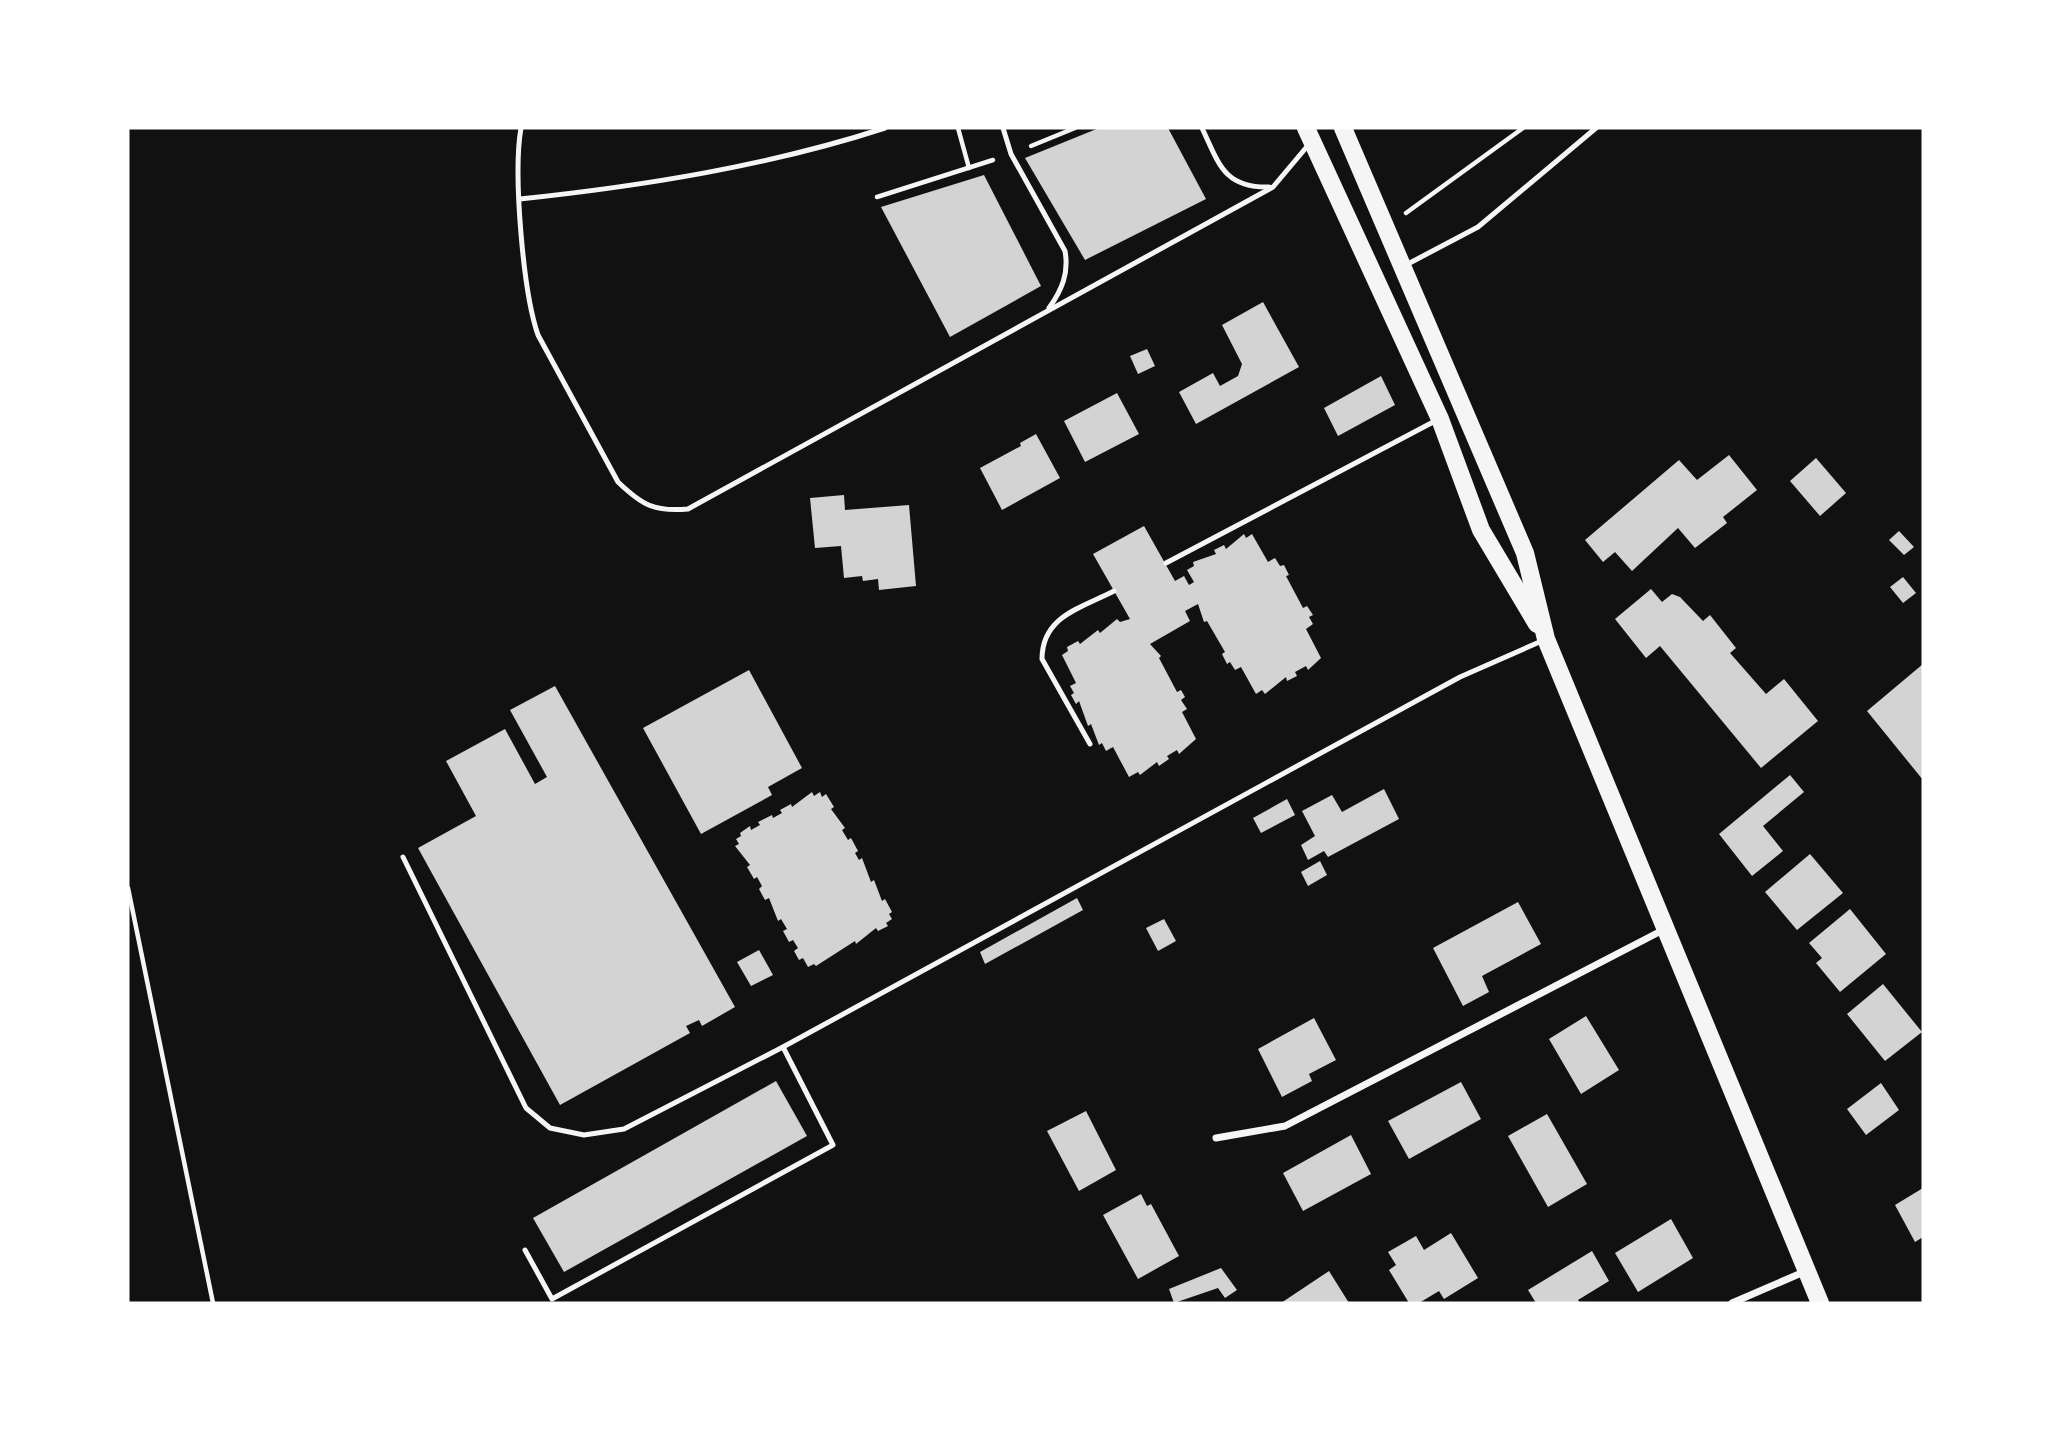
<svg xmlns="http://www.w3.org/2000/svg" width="2051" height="1431" viewBox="0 0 2051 1431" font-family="'Varela Round',sans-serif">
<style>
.building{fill:#d3d3d3}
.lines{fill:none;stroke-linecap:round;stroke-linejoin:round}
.path{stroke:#f5f5f5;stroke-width:4.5}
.service{stroke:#f5f5f5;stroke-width:5}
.minor{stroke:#f5f5f5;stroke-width:7}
.primary{stroke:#f5f5f5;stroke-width:18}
</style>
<rect width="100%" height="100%" fill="#111"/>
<g class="building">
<polygon points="1099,128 1168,128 1206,199 1085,260 1025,158"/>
<polygon points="984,175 1041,286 950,337 881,207"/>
<polygon points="1263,302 1299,367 1196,424 1179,392 1213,373 1220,386 1238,376 1242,364 1222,325"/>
<polygon points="1147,349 1155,366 1138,374 1130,356"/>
<polygon points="1381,376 1395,405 1338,436 1324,408"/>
<polygon points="1117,393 1139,434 1085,462 1064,421"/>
<polygon points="1036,434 1060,478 1002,510 980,468 1021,446 1020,443"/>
<polygon points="1729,455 1757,490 1723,517 1727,523 1695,548 1678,528 1632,571 1615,552 1603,562 1585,540 1679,460 1697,480"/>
<polygon points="1816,458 1846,493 1820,516 1790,481"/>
<polygon points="844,495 845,510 909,505 916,586 879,590 878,579 863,581 862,576 844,578 841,546 815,548 810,498"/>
<polygon points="1144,526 1175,581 1184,576 1189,585 1194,582 1187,570 1194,566 1193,562 1216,554 1214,550 1224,545 1226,549 1244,534 1246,538 1252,534 1268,562 1275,558 1280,566 1284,565 1289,575 1286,576 1303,608 1307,606 1313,615 1309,617 1313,624 1306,629 1321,658 1308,670 1306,666 1295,672 1297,676 1287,681 1286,677 1265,694 1262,690 1256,694 1241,667 1235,670 1230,662 1227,664 1222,654 1225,652 1207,621 1204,622 1198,604 1185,611 1190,621 1150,644 1161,656 1159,658 1177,692 1181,690 1185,697 1181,700 1187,709 1182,712 1196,739 1179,754 1177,750 1167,756 1169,759 1159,766 1157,762 1140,775 1138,772 1129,777 1113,747 1106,751 1102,743 1099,745 1091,724 1088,726 1079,701 1076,704 1071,695 1074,693 1070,686 1076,683 1062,655 1068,651 1067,647 1078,641 1080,644 1098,630 1100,633 1117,619 1120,622 1130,619 1093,554"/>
<polygon points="1899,531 1914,547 1904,555 1889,540"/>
<polygon points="1903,577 1916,593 1903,603 1890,587"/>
<polygon points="1651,589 1662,602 1672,594 1680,597 1703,621 1710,615 1736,648 1730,653 1766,694 1784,679 1818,721 1761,768 1660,646 1646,658 1615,619"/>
<polygon points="1923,664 1922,736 1923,780 1867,711"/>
<polygon points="749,670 802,768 768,787 772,795 701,834 643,728"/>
<polygon points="555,686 735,1007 702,1026 699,1020 686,1026 690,1033 560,1105 418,848 476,816 446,761 505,729 535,784 547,777 510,710"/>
<polygon points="1790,775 1804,792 1763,826 1783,851 1752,876 1719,834"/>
<polygon points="1384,789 1399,819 1328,857 1324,851 1308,860 1301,845 1315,836 1302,811 1332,795 1342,812"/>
<polygon points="812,792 814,796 820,792 822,797 826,794 834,807 831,809 845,828 842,830 848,840 851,838 858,851 855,853 859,860 862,858 871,882 874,880 882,901 885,899 892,912 889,914 892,919 886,923 888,926 878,931 876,928 856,944 855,941 816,966 814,964 808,967 803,958 799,960 794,951 798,948 793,940 789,942 783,931 787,929 781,919 778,921 769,898 765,900 759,889 762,886 757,877 754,879 747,867 750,865 735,846 739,844 736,839 741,836 740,833 750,826 751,830 760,825 758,822 772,815 773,818 782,813 780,810 791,804 792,807"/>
<polygon points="1287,799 1295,815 1261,833 1253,818"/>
<polygon points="1810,854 1843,893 1797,930 1765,892"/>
<polygon points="1320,861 1327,875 1308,886 1301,872"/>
<polygon points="1077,898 1083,910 985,964 980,952"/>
<polygon points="1518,902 1541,944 1482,976 1489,992 1463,1006 1433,948"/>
<polygon points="1850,909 1886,954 1840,992 1816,963 1822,958 1809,943"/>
<polygon points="1164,919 1176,941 1158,951 1146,928"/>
<polygon points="759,950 773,975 751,986 737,962"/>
<polygon points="1883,984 1922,1032 1885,1061 1847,1014"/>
<polygon points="1586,1016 1619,1070 1581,1094 1549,1039"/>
<polygon points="1314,1018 1336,1060 1309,1074 1312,1081 1282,1097 1258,1049"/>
<polygon points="776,1081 807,1136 564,1272 533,1218"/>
<polygon points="1461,1082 1481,1119 1409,1159 1388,1121"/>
<polygon points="1881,1083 1899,1110 1866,1135 1847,1109"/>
<polygon points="1086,1111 1116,1170 1079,1191 1047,1131"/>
<polygon points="1547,1114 1587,1184 1548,1207 1508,1136"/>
<polygon points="1351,1135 1371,1174 1303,1211 1283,1173"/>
<polygon points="1923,1188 1923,1237 1915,1242 1895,1205"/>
<polygon points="1141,1194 1147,1206 1151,1204 1179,1256 1138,1279 1103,1215"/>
<polygon points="1671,1219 1693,1258 1638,1292 1615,1253"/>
<polygon points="1451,1233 1478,1278 1444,1299 1439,1291 1419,1303 1409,1303 1389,1270 1396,1265 1388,1252 1416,1236 1424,1250"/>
<polygon points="1592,1251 1609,1281 1578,1300 1580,1303 1536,1303 1528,1290"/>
<polygon points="1221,1268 1237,1290 1225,1298 1218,1288 1174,1303 1169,1289"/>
<polygon points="1329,1271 1349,1303 1281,1303"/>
</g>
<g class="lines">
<g class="path">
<polyline points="958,128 969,168"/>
<polyline points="1031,146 1075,128"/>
<polyline points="877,197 993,160"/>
<polyline points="1406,213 1523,128"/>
<polyline points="128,888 213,1303"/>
</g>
<g class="service">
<path d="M521,128C513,173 523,292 538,335L618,482C642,505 654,512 688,509L1273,187L1310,143"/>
<path d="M1003,128L1011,154L1065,251C1069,273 1062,290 1049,308"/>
<path d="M1202,128C1219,164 1224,188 1269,187"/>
<path d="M520,199C643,186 768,166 885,128"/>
<polyline points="1404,266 1478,227 1596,128"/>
<polyline points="1166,563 1437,420"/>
<path d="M1090,744L1042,659C1042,616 1081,608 1114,591"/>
<polyline points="403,857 526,1108 550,1128 584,1135 624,1129 783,1047 1460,677 1544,640"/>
<polyline points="525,1250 552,1299 833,1145 783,1047"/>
</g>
<g class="minor">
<polyline points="1216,1138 1285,1126 1665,929"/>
<polyline points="1732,1303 1806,1271"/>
</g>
<g class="primary">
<polyline points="1306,128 1440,419 1481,530 1537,624"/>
<polyline points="1343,128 1525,553 1546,639 1820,1303"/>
</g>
</g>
<rect width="2051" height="1431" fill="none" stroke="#ffffff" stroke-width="259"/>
</svg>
